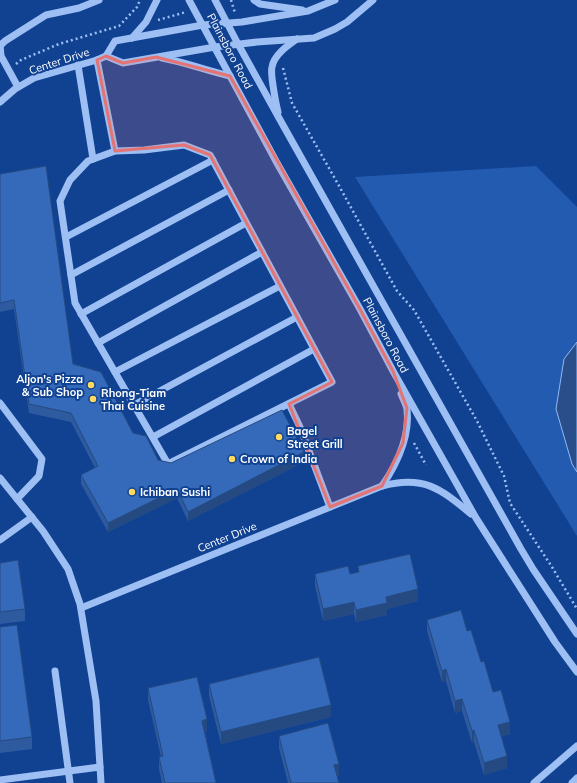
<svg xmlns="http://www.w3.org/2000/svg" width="577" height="783" viewBox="0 0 577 783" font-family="Mulish,sans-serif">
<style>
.green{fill:#235bb1}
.water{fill:#2a4e8a;stroke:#8fb9f6}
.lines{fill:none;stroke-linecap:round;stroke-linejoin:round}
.path{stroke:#9dbff3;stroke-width:2.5;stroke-dasharray:2 3;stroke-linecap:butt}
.minor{stroke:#9dbff3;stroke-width:7}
.wall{fill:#2e5a9f}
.shaded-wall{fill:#254a82}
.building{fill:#3569b9;stroke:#254a82}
.marked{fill:#e47373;fill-opacity:0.2;stroke:#e47373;stroke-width:3;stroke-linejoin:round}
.poi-dot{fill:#ffda5f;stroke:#114292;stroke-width:1.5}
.labels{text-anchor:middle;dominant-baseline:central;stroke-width:4;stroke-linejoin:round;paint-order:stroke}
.street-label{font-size:11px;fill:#fff;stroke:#114292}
.poi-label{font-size:11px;font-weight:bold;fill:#fff;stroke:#114292;text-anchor:start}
</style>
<rect width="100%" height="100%" fill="#114292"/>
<polygon class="green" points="536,166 577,207 577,536 355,177"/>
<polygon class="water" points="577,342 577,472 572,464 556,409 564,359"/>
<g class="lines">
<g class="path">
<polyline points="231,0 234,10 236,13"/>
<polyline points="158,20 186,12"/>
<polyline points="16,64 21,60 59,44 119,26 137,7 140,0"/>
<polyline points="283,68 292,103 338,184 397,291 414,310 477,421 504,476 510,503 552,567 577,609"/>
<polyline points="414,443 426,465"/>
</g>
<g class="minor">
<polyline points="189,0 277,163 360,309 393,371 476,518 555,642 577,672"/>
<polyline points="215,0 238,44 279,118 521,549 533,569 577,634"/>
<polyline points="254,0 260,4 302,10"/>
<polyline points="132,38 146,22 157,0"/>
<polyline points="0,44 1,56 18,87"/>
<polyline points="1,45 5,41 46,15 79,8 99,0"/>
<polyline points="106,56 123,63 215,47 257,42 314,38 335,29 347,22 373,0"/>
<path d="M162,58C185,62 207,71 230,76"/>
<polyline points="97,60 115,151"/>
<polyline points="78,65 93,159"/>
<polyline points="0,102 15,89 34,78 97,60 106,56 115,41 203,25 242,22 308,11 335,0"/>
<path d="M278,112C276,104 270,73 272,67C274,55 287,46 297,39"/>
<polygon points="184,145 210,155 332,382 168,464 75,303 60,201 70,180 88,161 115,151 144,150"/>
<polyline points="66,237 213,160"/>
<polyline points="71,275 229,190"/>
<polyline points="81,314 246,223"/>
<polyline points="98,343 262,252"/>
<polyline points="115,372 280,286"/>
<polyline points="0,403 42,459 39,476 17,499"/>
<polyline points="289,404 300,427 330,507"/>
<polyline points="134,405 297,317"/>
<polyline points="153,437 314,349"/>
<polyline points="0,478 43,531 68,569 80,604 96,701 101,783"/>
<path d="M382,486C397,464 410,436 407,409C406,404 403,399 401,394"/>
<polyline points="0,540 32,517"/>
<path d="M81,608L382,486C423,475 440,488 471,514"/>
<polyline points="55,671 70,783"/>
<polyline points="0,780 100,767"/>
<polyline points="534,783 577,746"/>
<polyline points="572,783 577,778"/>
</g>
</g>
<g class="wall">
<polygon points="0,174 73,364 133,433 158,460 171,463 304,462 188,521 177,498 108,532 81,484 81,475 95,468 71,422 29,413 14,309 0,312"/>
<polygon points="0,563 25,609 25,621 0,624"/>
<polygon points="358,566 418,601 387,609 387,615 356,622 354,614 323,621 315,586 315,574 350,574 358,572"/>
<polygon points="427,620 467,631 481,662 510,734 501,736 507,768 484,775 474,742 472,743 462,711 455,713 446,681 442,682 427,631"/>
<polygon points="0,627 32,737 32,749 0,753"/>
<polygon points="209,684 331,717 221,744 209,696"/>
<polygon points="148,688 207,731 205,732 216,783 162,783 159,769 159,757 161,757 148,700"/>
<polygon points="279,736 339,775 337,776 339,783 288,783 279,748"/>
</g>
<g class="shaded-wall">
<polygon points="304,452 304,462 188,521 188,512"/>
<polygon points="177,489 177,498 108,532 108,523"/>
<polygon points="418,589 418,601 387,609 387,615 356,622 356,610 386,597"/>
<polygon points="354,602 354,614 323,621 323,609"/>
<polygon points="446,669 446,681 442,682 442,671"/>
<polygon points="462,699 462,711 455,713 455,701"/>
<polygon points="331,705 331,717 221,744 221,732"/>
<polygon points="207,719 207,731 202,732 202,721"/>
<polygon points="510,722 510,734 498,737 498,725"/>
<polygon points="474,730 474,742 472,743 472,731"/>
<polygon points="507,756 507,768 484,775 484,763"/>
<polygon points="339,764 339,775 334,777 334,765"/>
</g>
<g class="building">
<polygon points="46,166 73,364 101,372 133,433 146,436 158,460 171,463 282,410 304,452 188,512 177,489 108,523 81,475 98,466 71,413 29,404 14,300 0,303 0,174"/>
<polygon points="410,554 418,589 386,597 387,603 356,610 354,602 323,609 315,574 348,566 350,574 359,572 358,566"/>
<polygon points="18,560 25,609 0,612 0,563"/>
<polygon points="461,610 467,631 471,630 481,662 484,661 493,692 501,690 510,722 498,725 507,756 484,763 474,730 472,731 462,699 455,701 446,669 442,671 427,620"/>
<polygon points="17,625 32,737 0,741 0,627"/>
<polygon points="319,657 331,705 221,732 209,684"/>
<polygon points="197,677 207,719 202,721 216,783 165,783 159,757 163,756 148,688"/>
<polygon points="328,723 339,764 334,765 339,783 291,783 279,736"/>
</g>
<path class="marked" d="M106,56L123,63L156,57L230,76L360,309L393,371L407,408L403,443L382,486L330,507L289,404L332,382L210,155L184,145L115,151L97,60Z"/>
<g class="poi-dot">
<circle cx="91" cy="385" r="4"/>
<circle cx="93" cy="399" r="4"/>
<circle cx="279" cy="437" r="4"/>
<circle cx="232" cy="459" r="4"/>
<circle cx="132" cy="492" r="4"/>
</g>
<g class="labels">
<g class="street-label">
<text transform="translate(230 51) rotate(62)">Plainsboro Road</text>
<text transform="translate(59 61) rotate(-18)">Center Drive</text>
<text transform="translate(386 335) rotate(62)">Plainsboro Road</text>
<text transform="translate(227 537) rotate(-22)">Center Drive</text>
</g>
<g class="poi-label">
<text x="83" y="379" text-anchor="end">Aljon's Pizza<tspan x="83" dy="13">&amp; Sub Shop</tspan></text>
<text x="101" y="393">Rhong-Tiam<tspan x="101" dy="13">Thai Cuisine</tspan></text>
<text x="287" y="431">Bagel<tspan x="287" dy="13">Street Grill</tspan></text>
<text x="240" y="459">Crown of India</text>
<text x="140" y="492">Ichiban Sushi</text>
</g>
</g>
</svg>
